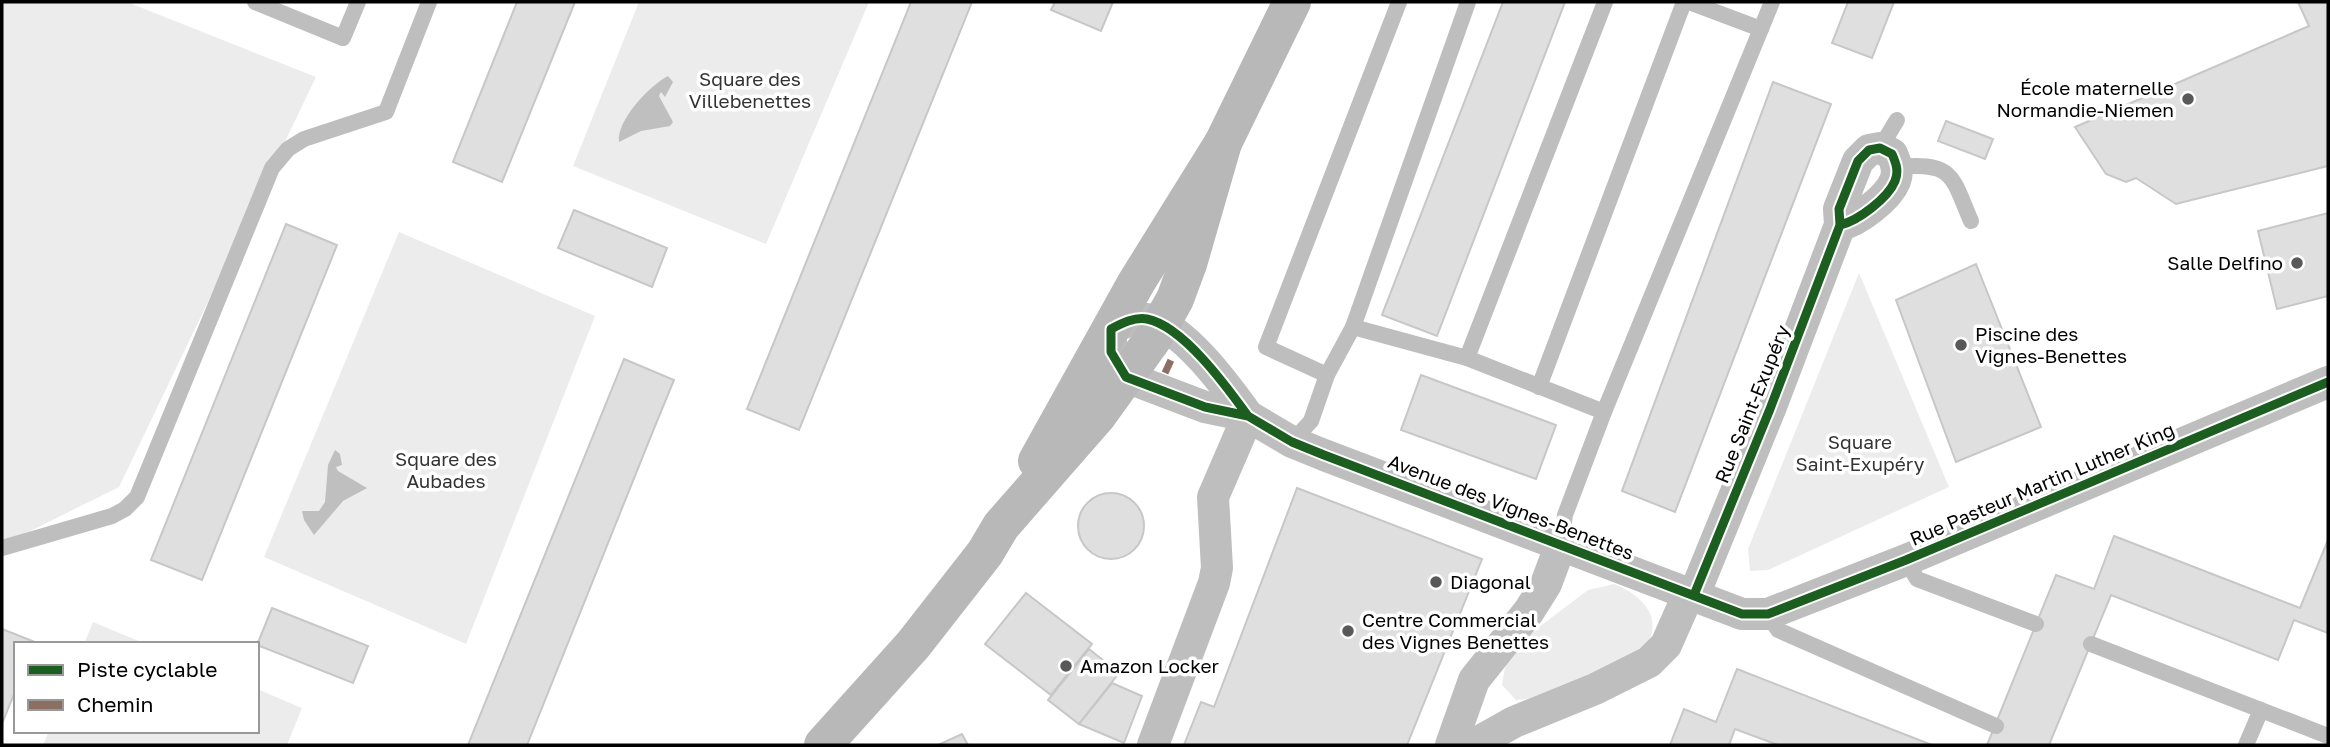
<svg xmlns="http://www.w3.org/2000/svg" width="2330" height="747" font-family="'Golos Text',sans-serif">
	<rect width="100%" height="100%" fill="#fff"/>
	<g fill="#ececec">
		<path d="M 2,2 L 127,2 L 316,77 L 119,487 L 2,545 Z"/>
		<path d="M 639,2 L 869,2 L 766,244 L 573,166 Z"/>
		<path d="M 399,232 L 595,316 L 466,644 L 264,557 Z"/>
		<path d="M 1859,273 L 1949,487 L 1768,570 L 1750,571 L 1748,549 Z"/>
		<path d="M 1614,584 C 1648,597 1669,627 1636,656 L 1531,699 L 1516,700 L 1502,685 L 1505,667 L 1531,633 L 1588,590 Z"/>
		<path d="M 93,622 L 146,644 L 84,644 Z"/>
		<path d="M 257,689 L 302,708 L 287,745 L 43,745 L 49,731 L 257,731 Z"/>
	</g>
	<g fill="#bfbfbf">
		<path d="M 668,76 L 673,82 L 665,97 L 661,92 L 659,96 L 673,122 L 670,126 L 641,131 L 619,142 C 616,121 650,85 668,76 Z"/>
		<path d="M 335,450 L 340,454 L 342,465 L 336,467 L 338,471 L 367,488 L 343,501 L 314,535 L 304,520 L 302,511 L 319,511 L 325,502 L 328,465 Z"/>
	</g>
	<g fill="#dfdfdf" stroke="#c7c7c7" stroke-width="2">
		<path d="M 517,2 L 575,2 L 502,182 L 453,162 Z"/>
		<path d="M 911,2 L 972,2 L 799,430 L 747,409 Z"/>
		<path d="M 1055,2 L 1113,2 L 1101,31 L 1051,10 Z"/>
		<path d="M 1503,2 L 1565,2 L 1437,336 L 1382,315 Z"/>
		<path d="M 1848,2 L 1894,2 L 1872,58 L 1832,43 Z"/>
		<path d="M 2298,2 L 2328,2 L 2328,166 L 2176,204 L 2136,178 L 2126,182 L 2106,174 L 2075,127 L 2309,26 Z"/>
		<path d="M 1773,82 L 1831,104 L 1675,512 L 1622,491 Z"/>
		<path d="M 1946,121 L 1993,139 L 1985,159 L 1938,141 Z"/>
		<path d="M 574,210 L 667,248 L 652,287 L 558,248 Z"/>
		<path d="M 2328,213 L 2328,296 L 2277,309 L 2258,231 Z"/>
		<path d="M 286,224 L 337,245 L 202,580 L 151,560 Z"/>
		<path d="M 1976,264 L 2041,427 L 1956,462 L 1896,300 Z"/>
		<path d="M 624,359 L 674,380 L 653,431 L 527,745 L 468,745 Z"/>
		<path d="M 1421,375 L 1556,425 L 1536,479 L 1401,430 Z"/>
		<path d="M 1297,488 L 1482,559 L 1407,745 L 1184,745 L 1201,702 L 1214,707 Z"/>
		<circle cx="1111" cy="526" r="33"/>
		<path d="M 2114,536 L 2300,608 L 2328,540 L 2328,633 L 2294,620 L 2278,660 L 2111,595 L 2049,745 L 1987,745 L 2056,575 L 2094,589 Z"/>
		<path d="M 1026,593 L 1092,644 L 1051,695 L 985,644 Z"/>
		<path d="M 272,608 L 368,646 L 353,683 L 257,645 Z"/>
		<path d="M 2,629 L 35,642 L 34,644 L 16,644 L 16,689 L 2,724 Z"/>
		<path d="M 1089,649 L 1119,673 L 1079,724 L 1048,700 Z"/>
		<path d="M 1737,669 L 1932,745 L 1778,745 L 1735,729 L 1729,745 L 1670,745 L 1684,709 L 1716,722 Z"/>
		<path d="M 1112,683 L 1142,696 L 1124,743 L 1079,724 Z"/>
		<path d="M 962,734 L 968,745 L 938,745 Z"/>
	</g>
	<g fill="none" stroke-linecap="round" stroke-linejoin="round">
		<g stroke="#bebebe" stroke-width="16">
			<path d="M 255,2 L 343,38 L 358,2"/>
			<path d="M 1689,2 L 1761,29"/>
			<path d="M 1880,148 L 1897,120"/>
			<path d="M 1897,167 C 1954,162 1951,175 1971,221"/>
			<path d="M 1353,327 L 1467,358"/>
			<path d="M 1327,375 L 1266,347 L 1399,2"/>
			<path d="M 1539,387 L 1684,2"/>
			<path d="M 1604,412 L 1467,358 L 1605,2"/>
			<path d="M 1292,442 L 1311,421 L 1327,375 L 1353,327 L 1468,2"/>
			<path d="M 1561,544 L 1565,515 L 1604,412 L 1772,2"/>
			<path d="M 2,548 L 112,516 L 125,509 L 137,497 L 272,168 L 288,149 L 304,139 L 386,112 L 429,2"/>
			<path d="M 1906,560 L 1917,579 L 2036,624"/>
			<path d="M 1768,614 L 1778,630 L 1996,726"/>
			<path d="M 2091,644 L 2328,736"/>
			<path d="M 2246,745 L 2261,710"/>
		</g>
		<g stroke="#bebebe" stroke-width="32">
			<path d="M 1248,416 C 1227,387 1183,326 1147,319 C 1134,317 1122,323 1111,329 L 1111,352 L 1126,377 L 1205,407 L 1248,416 L 1292,442 L 1324,455 L 1742,614 L 1768,614 L 1906,560 L 2328,382"/>
			<path d="M 1694,595 L 1770,409 L 1840,225 L 1839,209 L 1858,161 L 1869,150 L 1880,148 L 1892,154 C 1896,163 1899,171 1895,181 C 1888,198 1858,221 1840,225"/>
			<path d="M 1153,745 L 1214,583 L 1217,568 L 1213,497 L 1248,416"/>
			<path d="M 1451,745 L 1474,680 L 1529,611 L 1546,584 L 1561,544"/>
			<path d="M 1473,745 L 1514,722 L 1595,689 L 1649,662 L 1666,645 L 1689,593"/>
		</g>
		<g stroke="#b8b8b8" stroke-width="38">
			<path d="M 1037,461 L 1136,283 L 1223,143 L 1292,2"/>
			<path d="M 823,745 L 913,645 L 985,553 L 1001,526 L 1098,415 L 1152,340 L 1175,299 L 1188,264 L 1223,143"/>
		</g>
		<path stroke="#8d6e63" stroke-width="7" stroke-dasharray="14 7" stroke-linecap="butt" d="M 1165,373 L 1171,360"/>
		<defs>
			<g id="cycleway">
				<path d="M 1248,416 C 1227,387 1183,326 1147,319 C 1134,317 1122,323 1111,329 L 1111,352 L 1126,377 L 1205,407 L 1248,416 L 1292,442 L 1324,455 L 1742,614 L 1768,614 L 1906,560 L 2328,382"/>
				<path d="M 1694,595 L 1770,409 L 1840,225 L 1839,209 L 1858,161 L 1869,150 L 1880,148 L 1892,154 C 1896,163 1899,171 1895,181 C 1888,198 1858,221 1840,225"/>
			</g>
		</defs>
		<use href="#cycleway" stroke="#fff" stroke-width="13"/>
		<use href="#cycleway" stroke="#1b5e20" stroke-width="9"/>
	</g>
	<g fill="#595959" stroke="#fff" stroke-width="2.5">
		<circle cx="2188" cy="99" r="7"/>
		<circle cx="2297" cy="263" r="7"/>
		<circle cx="1961" cy="345" r="7"/>
		<circle cx="1436" cy="582" r="7"/>
		<circle cx="1348" cy="631" r="7"/>
		<circle cx="1066" cy="666" r="7"/>
	</g>
	<g text-anchor="middle" stroke-width="7" stroke-linejoin="round" paint-order="stroke">
		<g font-size="19" fill="#333" stroke="#fff">
			<text x="750" y="86">Square des<tspan x="750" dy="22">Villebenettes</tspan></text>
			<text x="1860" y="449">Square<tspan x="1860" dy="22">Saint-Exupéry</tspan></text>
			<text x="446" y="466">Square des<tspan x="446" dy="22">Aubades</tspan></text>
		</g>
		<g font-size="19" fill="#000" stroke="#fff" text-anchor="start">
			<text x="2174" y="95" text-anchor="end">École maternelle<tspan x="2174" dy="22">Normandie-Niemen</tspan></text>
			<text x="2283" y="270" text-anchor="end">Salle Delfino</text>
			<text x="1975" y="341">Piscine des<tspan x="1975" dy="22">Vignes-Benettes</tspan></text>
			<text x="1450" y="589">Diagonal</text>
			<text x="1362" y="627">Centre Commercial<tspan x="1362" dy="22">des Vignes Benettes</tspan></text>
			<text x="1080" y="673">Amazon Locker</text>
		</g>
		<g font-size="19" fill="#000" stroke="#fff">
			<text transform="translate(1752 404) rotate(-68)" y="7">Rue Saint-Exupéry</text>
			<text transform="translate(2042 484) rotate(-23)" y="7">Rue Pasteur Martin Luther King</text>
			<text transform="translate(1511 507) rotate(21)" y="7">Avenue des Vignes-Benettes</text>
		</g>
	</g>
	<rect width="2330" height="747" fill="none" stroke="#000000" stroke-width="7"/>
	<rect x="14" y="642" width="245" height="91" fill="#ffffff" stroke="#999999" stroke-width="2"/>
	<rect x="28" y="665" width="35" height="10" fill="#1b5e20" stroke="#999999" stroke-width="2"/>
	<text x="77" y="677" font-size="21" fill="#000000">Piste cyclable</text>
	<rect x="28" y="700" width="35" height="10" fill="#8d6e63" stroke="#999999" stroke-width="2"/>
	<text x="77" y="712" font-size="21" fill="#000000">Chemin</text>
</svg>
